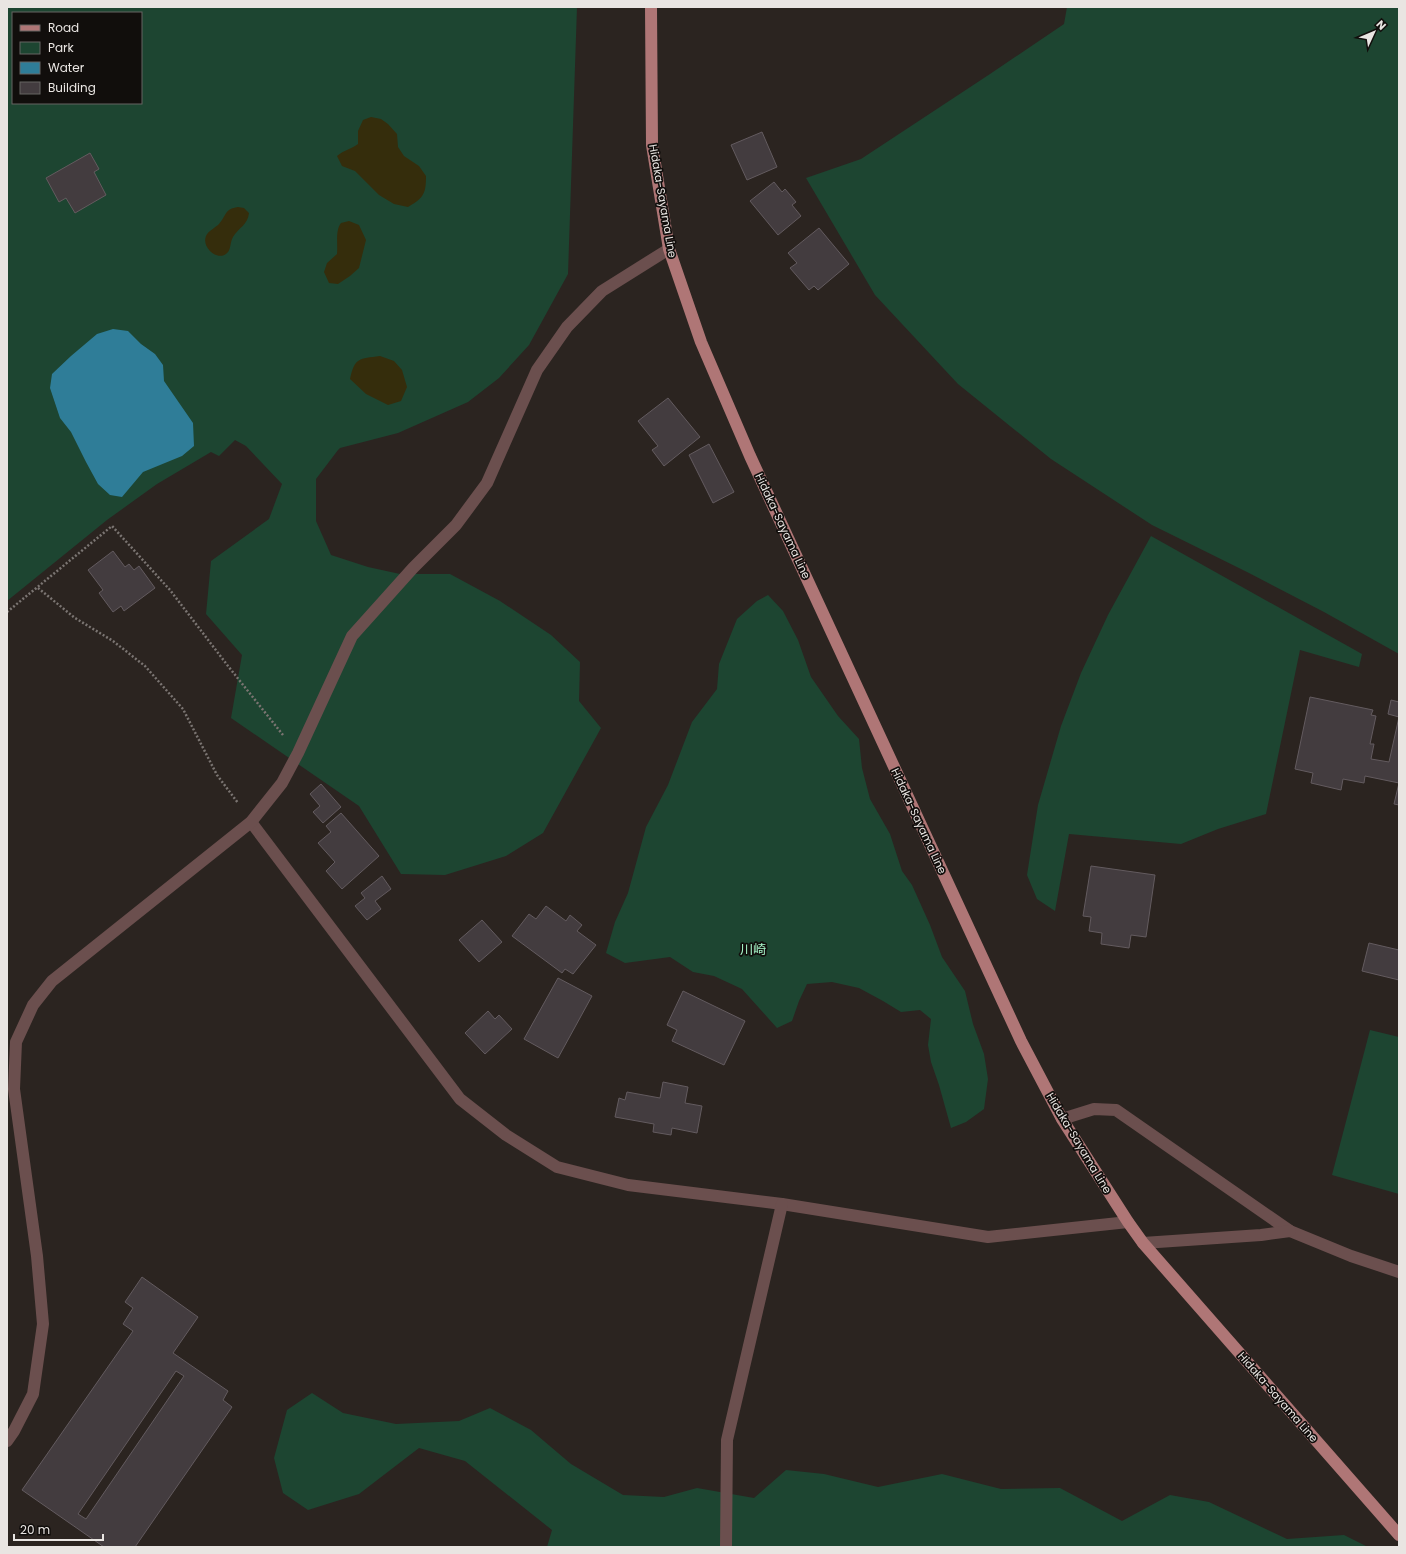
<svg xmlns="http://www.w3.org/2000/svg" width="1406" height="1554" font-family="Poppins,'Noto Sans JP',sans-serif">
	<rect width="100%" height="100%" fill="#2b2420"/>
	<g fill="#1d4531" fill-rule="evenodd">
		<path d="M 7,7 L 577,7 L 568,274 L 529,345 L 499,378 L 468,402 L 398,433 L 340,448 L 338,450 L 316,479 L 316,521 L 331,555 L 368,567 L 400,574 L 450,574 L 500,601 L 551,635 L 580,662 L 579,701 L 601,728 L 543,833 L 506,856 L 445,875 L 401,874 L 359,806 L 231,718 L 242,655 L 206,614 L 211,561 L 269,519 L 282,484 L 246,446 L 235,440 L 219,456 L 211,452 L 157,484 L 107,520 L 7,601 ZM 13,13 L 141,13 L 141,103 L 13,103 Z"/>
		<path d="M 1067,7 L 1399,7 L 1399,654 L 1324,612 L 1249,573 L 1152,525 L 1051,459 L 958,384 L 875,295 L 806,178 L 861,159 L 990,74 L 1064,24 Z"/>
		<path d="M 1151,536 L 1362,654 L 1359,667 L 1300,650 L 1266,814 L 1218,829 L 1181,844 L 1069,834 L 1055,911 L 1037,899 L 1027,875 L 1038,805 L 1061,726 L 1081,673 L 1108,615 Z"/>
		<path d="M 768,595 L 783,611 L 798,640 L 811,677 L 838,716 L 859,739 L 862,768 L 870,799 L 890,834 L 902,871 L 912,885 L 930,925 L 942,957 L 965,991 L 973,1024 L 984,1054 L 988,1079 L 984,1109 L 966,1122 L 951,1128 L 939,1085 L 931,1062 L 928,1045 L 931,1019 L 920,1010 L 901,1012 L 883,1001 L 859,988 L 832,982 L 807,984 L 799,1001 L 792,1021 L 777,1028 L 742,989 L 714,976 L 693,972 L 670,957 L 625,963 L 606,953 L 615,922 L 628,893 L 646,827 L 668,785 L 692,722 L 717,689 L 719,664 L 737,619 L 757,601 Z"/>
		<path d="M 1370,1030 L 1399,1037 L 1399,1194 L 1332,1175 Z"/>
		<path d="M 312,1393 L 343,1413 L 396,1424 L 459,1421 L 490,1408 L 531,1430 L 571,1464 L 623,1495 L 664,1497 L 697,1488 L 754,1498 L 786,1470 L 824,1474 L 878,1487 L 942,1474 L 1001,1489 L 1060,1488 L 1122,1521 L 1170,1495 L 1209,1502 L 1287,1539 L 1344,1535 L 1368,1547 L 547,1547 L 552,1530 L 465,1461 L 419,1448 L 359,1494 L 308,1510 L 283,1493 L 274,1458 L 287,1410 Z"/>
	</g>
	<g fill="#352d0c">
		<path d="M 371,117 L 381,119 L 388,124 L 397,134 L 398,147 L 404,156 L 419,166 L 426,176 C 426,193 424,198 408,207 L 394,204 L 379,195 L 355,171 L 342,166 L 337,156 C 344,150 351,149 358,144 L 358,131 L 363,120 Z"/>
		<path d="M 238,207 L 244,208 L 249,213 C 248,225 238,228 233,237 C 230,242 231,248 228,252 C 219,263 201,248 206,236 C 208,231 215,228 219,224 C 227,215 224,209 238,207 Z"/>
		<path d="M 349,221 L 359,225 L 366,240 L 359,268 L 350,276 L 338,284 L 329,283 L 324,272 L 327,263 L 337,254 C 338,244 335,231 341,223 Z"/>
		<path d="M 380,356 L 394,361 L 402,370 L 407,387 L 401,401 L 388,405 L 366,394 L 350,379 C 355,357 359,359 380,356 Z"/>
	</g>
	<path fill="#2f7d98" d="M 113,329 L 128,331 L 141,344 L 155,354 L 163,365 L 164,381 L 193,423 L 194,446 L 182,456 L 143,472 L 122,497 L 110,495 L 98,484 L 86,462 L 71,432 L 60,418 L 50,388 L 52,374 L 71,356 L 97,334 Z"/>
	<g fill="#433c3f" stroke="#635b5f" fill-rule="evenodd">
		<path d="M 762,132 L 777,167 L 747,180 L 731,145 Z"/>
		<path d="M 90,153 L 99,169 L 94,172 L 106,195 L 75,213 L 66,198 L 59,202 L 46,178 Z"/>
		<path d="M 774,182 L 782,192 L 785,189 L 796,202 L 792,205 L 801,216 L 778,235 L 750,201 Z"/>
		<path d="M 819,228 L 849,264 L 818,290 L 814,286 L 809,290 L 790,268 L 797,263 L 788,253 Z"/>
		<path d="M 668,398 L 700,437 L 664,466 L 652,450 L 658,446 L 638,421 Z"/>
		<path d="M 709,444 L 734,492 L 713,503 L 689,455 Z"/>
		<path d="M 113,551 L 125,567 L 129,564 L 134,570 L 139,566 L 155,588 L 124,611 L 121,606 L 113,612 L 99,593 L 103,590 L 88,570 Z"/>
		<path d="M 1310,697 L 1373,710 L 1371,715 L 1376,716 L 1370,744 L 1374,744 L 1371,759 L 1389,762 L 1399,717 L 1388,714 L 1391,700 L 1399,702 L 1399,805 L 1394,804 L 1399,783 L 1365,776 L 1364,783 L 1343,779 L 1341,790 L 1311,783 L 1313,773 L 1295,769 Z"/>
		<path d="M 321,784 L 341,807 L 323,823 L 313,812 L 320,806 L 310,794 Z"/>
		<path d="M 341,813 L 379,856 L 342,889 L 326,871 L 335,862 L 318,843 L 331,832 L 326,826 Z"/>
		<path d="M 1091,866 L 1155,875 L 1146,937 L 1131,935 L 1129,948 L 1101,944 L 1102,933 L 1089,931 L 1091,917 L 1083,916 Z"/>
		<path d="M 382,876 L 391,889 L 375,901 L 381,909 L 367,920 L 355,906 L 365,898 L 361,893 Z"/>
		<path d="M 546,906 L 566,921 L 570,915 L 582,925 L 577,931 L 596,945 L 573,974 L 565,969 L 562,973 L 512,936 L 529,914 L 536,919 Z"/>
		<path d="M 482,920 L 502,942 L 479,962 L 459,940 Z"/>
		<path d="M 1369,943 L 1399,950 L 1399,980 L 1362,971 Z"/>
		<path d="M 558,978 L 592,996 L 558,1058 L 524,1039 Z"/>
		<path d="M 683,991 L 745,1021 L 724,1065 L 672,1041 L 677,1030 L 667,1025 Z"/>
		<path d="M 488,1011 L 495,1019 L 499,1015 L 512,1029 L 485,1054 L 465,1033 Z"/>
		<path d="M 663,1082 L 688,1087 L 685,1103 L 702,1106 L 697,1133 L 672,1128 L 671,1135 L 653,1132 L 654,1124 L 615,1117 L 619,1098 L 625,1100 L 627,1092 L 660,1098 Z"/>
		<path d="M 142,1277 L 198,1317 L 173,1353 L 228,1391 L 223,1400 L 232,1407 L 135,1547 L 104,1547 L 22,1490 L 133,1331 L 123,1324 L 133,1308 L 125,1302 ZM 176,1371 L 184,1376 L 86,1519 L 78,1514 Z"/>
	</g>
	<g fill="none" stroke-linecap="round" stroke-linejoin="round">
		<g stroke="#7b7572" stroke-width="2.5" stroke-dasharray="2 2" stroke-linecap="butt">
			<path d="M 38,588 L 75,618 L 113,641 L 145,666 L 183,709 L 217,775 L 238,803"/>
			<path d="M 7,612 L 112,526 L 170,590 L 228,666 L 283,735"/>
		</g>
		<g stroke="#6b4f4e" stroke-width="12">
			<path d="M 251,822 L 460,1099 L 506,1135 L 557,1167 L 628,1185 L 782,1204 L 988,1237 L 1128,1222"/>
			<path d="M 1062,1119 L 1094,1109 L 1116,1110 L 1290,1231 L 1351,1256 L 1399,1272"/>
			<path d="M 1143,1243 L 1261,1235 L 1290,1231"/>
			<path d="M 7,1441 L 14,1431 L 33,1394 L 43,1324 L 37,1256 L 14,1089 L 16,1042 L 33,1005 L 52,981 L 251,822 L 282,783 L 298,753 L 352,636 L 413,568 L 456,525 L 487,483 L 537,370 L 567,327 L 602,291 L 669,249"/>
			<path d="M 726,1547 L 727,1440 L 782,1204"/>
		</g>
		<path stroke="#af7676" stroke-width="12" d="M 651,7 L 652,145 L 669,249 L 701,342 L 750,456 L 1021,1041 L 1062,1119 L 1128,1222 L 1143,1243 L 1399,1535"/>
	</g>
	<g text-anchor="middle" stroke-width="3.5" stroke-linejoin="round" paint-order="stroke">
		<g font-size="11" fill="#e9e5e2" stroke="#110e0c">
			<text transform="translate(663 201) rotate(80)" y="4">Hidaka-Sayama Line</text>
			<text transform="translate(783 526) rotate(65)" y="4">Hidaka-Sayama Line</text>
			<text transform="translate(919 821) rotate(65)" y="4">Hidaka-Sayama Line</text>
			<text transform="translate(1079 1143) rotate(59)" y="4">Hidaka-Sayama Line</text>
			<text transform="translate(1278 1397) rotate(49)" y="4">Hidaka-Sayama Line</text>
		</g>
		<g font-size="13" fill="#a8f8cb" stroke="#110e0c">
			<text x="753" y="954">川崎</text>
		</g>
	</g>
	<rect width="1406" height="1554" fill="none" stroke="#e9e5e2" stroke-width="16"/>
	<rect x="12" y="12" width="130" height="92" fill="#110e0c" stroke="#676462"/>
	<rect x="20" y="25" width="20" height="6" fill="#af7676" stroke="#676462"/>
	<text x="48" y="32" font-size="12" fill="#e9e5e2">Road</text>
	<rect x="20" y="42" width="20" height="12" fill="#1d4531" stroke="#676462"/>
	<text x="48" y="52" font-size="12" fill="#e9e5e2">Park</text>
	<rect x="20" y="62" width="20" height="12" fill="#2f7d98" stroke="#676462"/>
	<text x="48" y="72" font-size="12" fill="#e9e5e2">Water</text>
	<rect x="20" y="82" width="20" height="12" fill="#433c3f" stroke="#676462"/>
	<text x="48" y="92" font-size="12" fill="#e9e5e2">Building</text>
	<g transform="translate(1374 32) rotate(46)" stroke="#110e0c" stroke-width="3" paint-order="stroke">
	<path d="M0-3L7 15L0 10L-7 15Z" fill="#e9e5e2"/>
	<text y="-6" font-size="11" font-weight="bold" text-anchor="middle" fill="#e9e5e2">N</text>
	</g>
	<path d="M14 1534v6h89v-6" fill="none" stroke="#e9e5e2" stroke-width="2"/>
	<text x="20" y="1534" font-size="12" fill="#e9e5e2" stroke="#110e0c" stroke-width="3" paint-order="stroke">20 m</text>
</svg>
